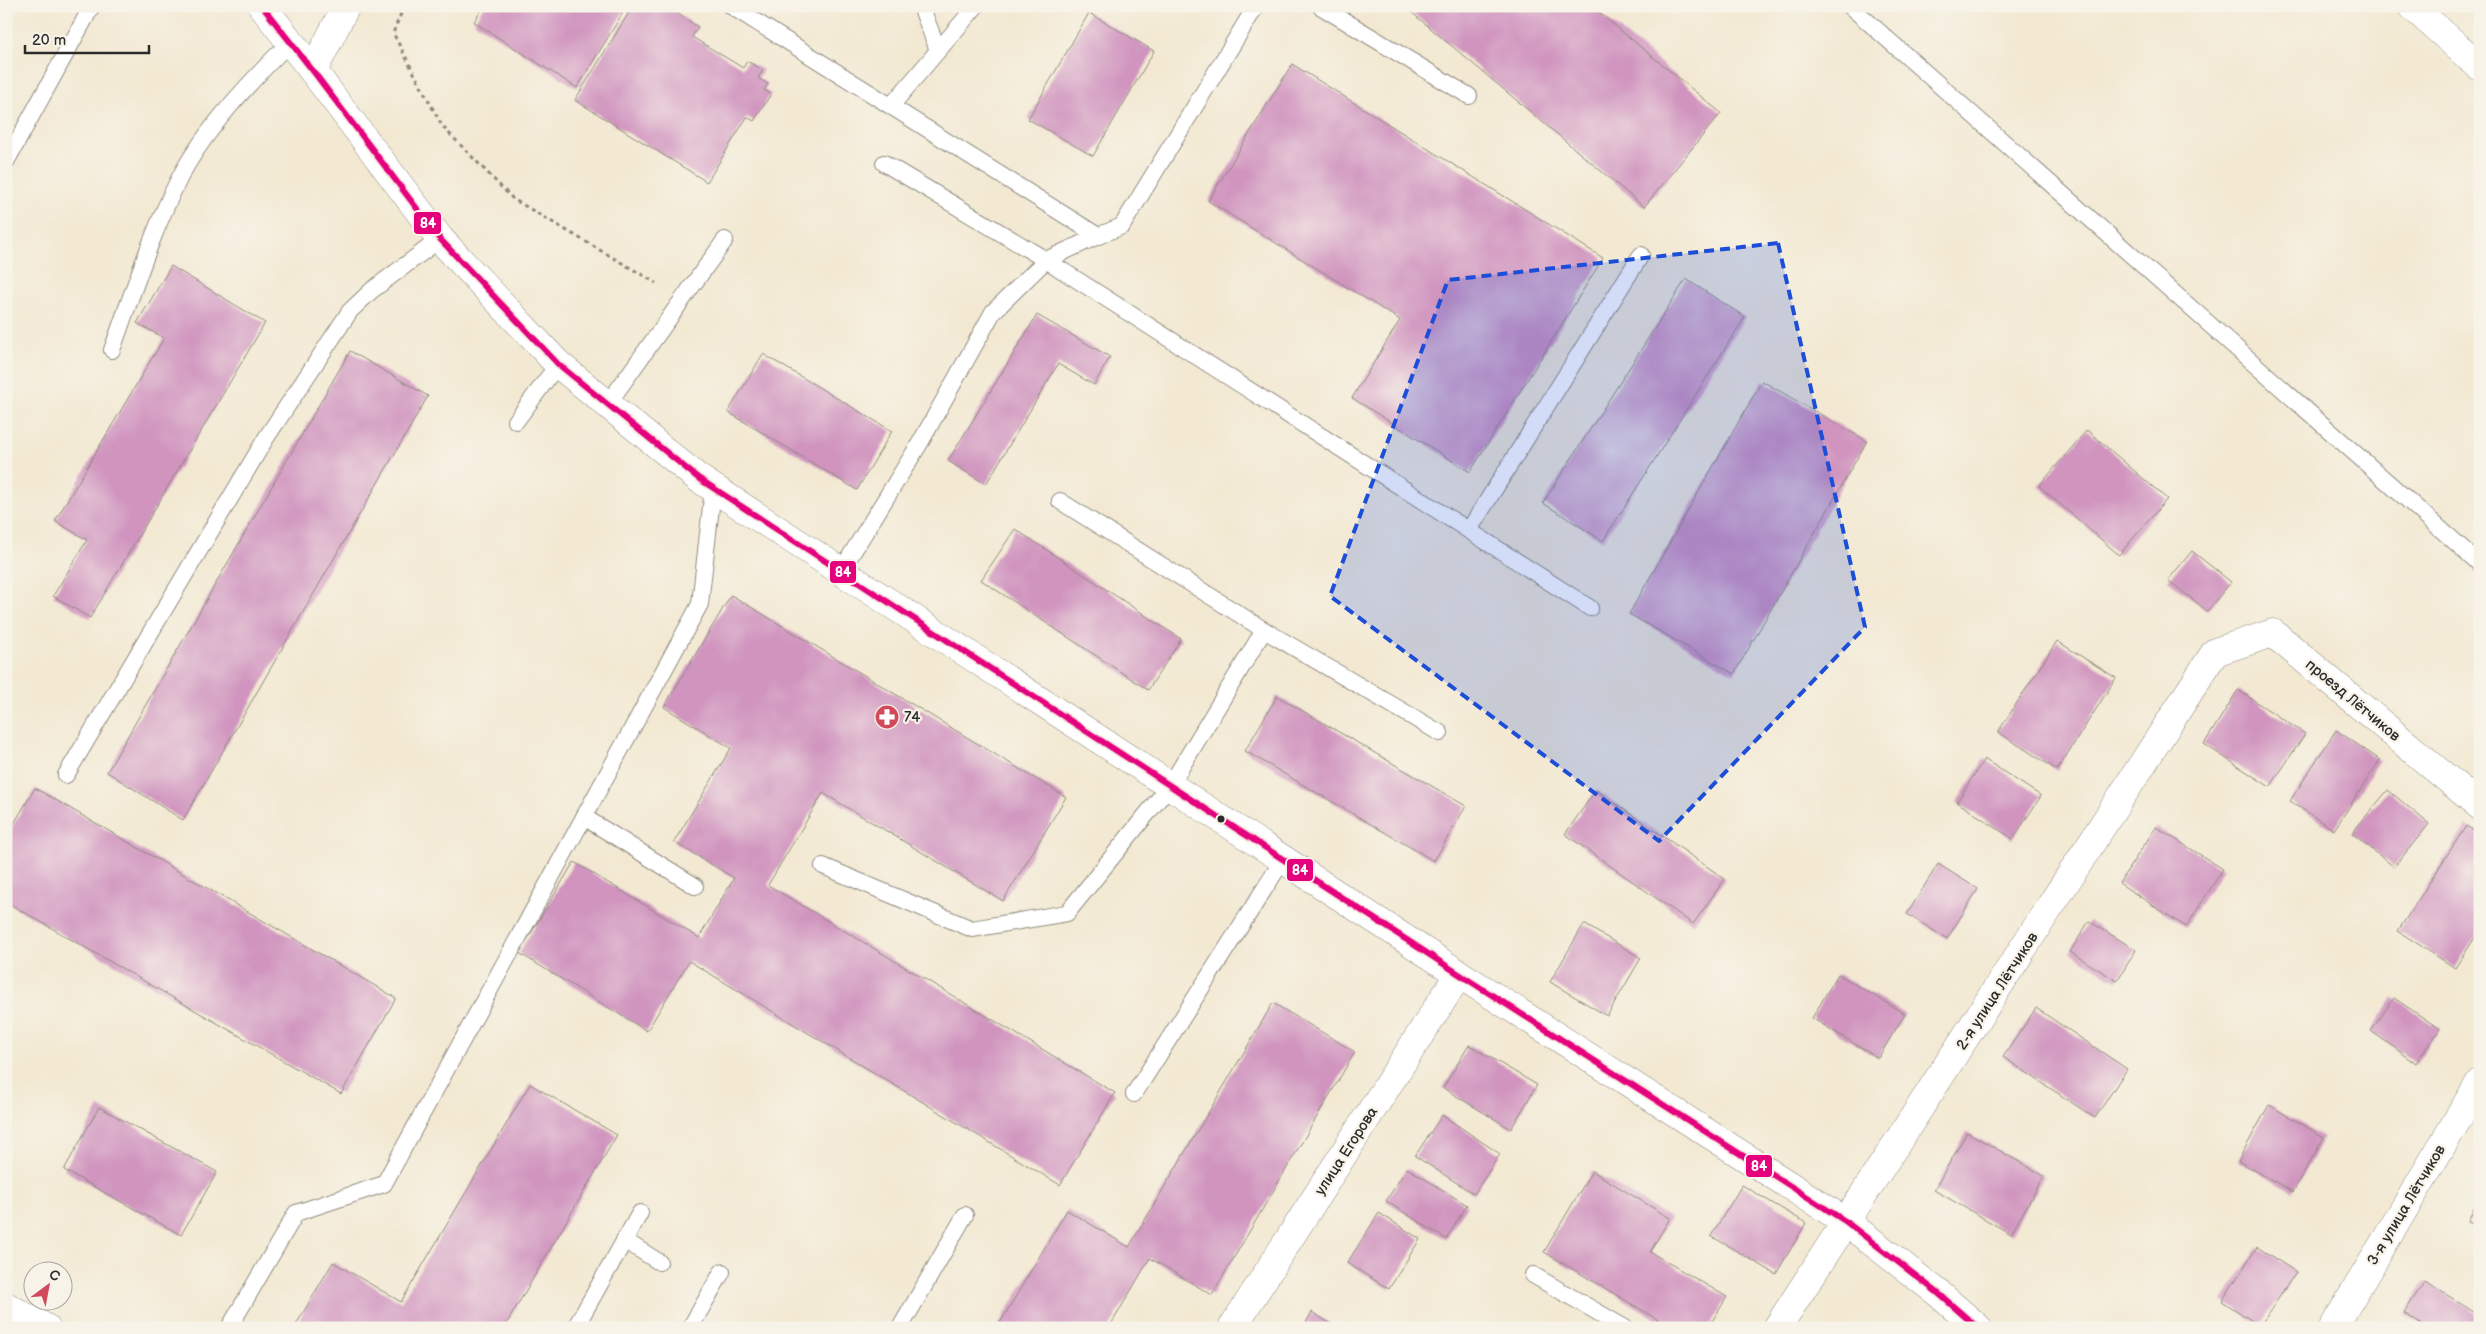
<svg xmlns="http://www.w3.org/2000/svg" width="2486" height="1334" font-family="'Balsamiq Sans',sans-serif">
	<rect width="100%" height="100%" fill="#f7f3e8"/>
	<filter id="ink" filterUnits="userSpaceOnUse"><feTurbulence type="fractalNoise" baseFrequency=".02" numOctaves="2"/><feDisplacementMap in="SourceGraphic" scale="10" xChannelSelector="R" yChannelSelector="G"/><feConvolveMatrix kernelMatrix="1 2 1 2 8 2 1 2 1" color-interpolation-filters="sRGB"/></filter>
	<filter id="wash" filterUnits="userSpaceOnUse"><feTurbulence type="fractalNoise" baseFrequency=".0096" numOctaves="4" result="noise"/><feDisplacementMap in="SourceGraphic" scale="20" xChannelSelector="R" yChannelSelector="G"/><feGaussianBlur stdDeviation="1.12" result="paint"/><feColorMatrix in="noise" values="0 0 0 0 0 0 0 0 0 0 0 0 0 0 0 0 0 1.4 0 .05"/><feComposite in="paint" operator="in"/></filter>
	<g filter="url(#wash)">
		<rect width="100%" height="100%" fill="#f3e9d3"/>
		<g id="blocks">
			<g fill="#d094bf">
				<path d="M 484,6 L 627,6 L 577,88 L 474,22 Z"/>
				<path d="M 633,6 L 642,6 L 652,12 L 655,6 L 666,6 L 698,27 L 692,37 L 743,68 L 747,61 L 763,70 L 758,78 L 768,84 L 764,90 L 771,94 L 754,121 L 747,117 L 707,182 L 575,100 Z"/>
				<path d="M 1414,6 L 1591,6 L 1721,113 L 1644,207 L 1410,11 Z"/>
				<path d="M 1089,13 L 1154,51 L 1093,156 L 1028,119 Z"/>
				<path d="M 1292,64 L 1603,258 L 1470,472 L 1352,398 L 1400,320 L 1208,201 Z"/>
				<path d="M 171,266 L 265,323 L 90,618 L 53,596 L 87,540 L 55,521 L 164,338 L 137,323 Z"/>
				<path d="M 1686,279 L 1745,317 L 1603,541 L 1543,503 Z"/>
				<path d="M 1037,315 L 1110,357 L 1094,385 L 1058,364 L 986,484 L 948,461 Z"/>
				<path d="M 350,351 L 428,396 L 183,820 L 107,772 Z"/>
				<path d="M 763,354 L 892,431 L 857,490 L 728,412 Z"/>
				<path d="M 1762,381 L 1867,441 L 1734,674 L 1629,614 Z"/>
				<path d="M 2087,430 L 2167,499 L 2119,555 L 2039,486 Z"/>
				<path d="M 1015,529 L 1181,639 L 1148,690 L 981,580 Z"/>
				<path d="M 2192,551 L 2231,582 L 2207,611 L 2168,580 Z"/>
				<path d="M 731,595 L 1066,797 L 1003,901 L 823,793 L 768,885 L 1115,1093 L 1060,1185 L 689,961 L 647,1031 L 519,953 L 574,862 L 699,938 L 734,878 L 674,842 L 731,748 L 664,707 Z"/>
				<path d="M 2057,641 L 2116,678 L 2057,770 L 1998,732 Z"/>
				<path d="M 2238,690 L 2305,734 L 2270,787 L 2204,744 Z"/>
				<path d="M 1277,696 L 1466,806 L 1434,861 L 1245,751 Z"/>
				<path d="M 2336,730 L 2380,760 L 2334,830 L 2290,801 Z"/>
				<path d="M 1984,759 L 2041,796 L 2013,839 L 1957,802 Z"/>
				<path d="M 35,788 L 396,998 L 341,1094 L 6,902 L 6,837 Z"/>
				<path d="M 1596,790 L 1725,879 L 1693,924 L 1565,834 Z"/>
				<path d="M 2388,790 L 2429,824 L 2394,867 L 2352,833 Z"/>
				<path d="M 2466,826 L 2480,834 L 2480,930 L 2455,968 L 2398,931 Z"/>
				<path d="M 2156,827 L 2223,869 L 2186,927 L 2119,883 Z"/>
				<path d="M 1938,864 L 1978,889 L 1947,939 L 1907,914 Z"/>
				<path d="M 2089,921 L 2136,950 L 2117,981 L 2070,952 Z"/>
				<path d="M 1584,924 L 1641,958 L 1607,1016 L 1550,982 Z"/>
				<path d="M 1838,974 L 1905,1014 L 1878,1058 L 1812,1018 Z"/>
				<path d="M 2394,998 L 2440,1029 L 2416,1063 L 2371,1031 Z"/>
				<path d="M 1273,1003 L 1355,1052 L 1212,1295 L 1150,1258 L 1109,1328 L 997,1328 L 1067,1210 L 1129,1247 Z"/>
				<path d="M 2036,1008 L 2127,1069 L 2095,1118 L 2003,1057 Z"/>
				<path d="M 1469,1045 L 1537,1085 L 1511,1129 L 1443,1088 Z"/>
				<path d="M 530,1084 L 617,1135 L 504,1328 L 294,1328 L 333,1262 L 401,1302 Z"/>
				<path d="M 2269,1105 L 2324,1137 L 2293,1192 L 2238,1161 Z"/>
				<path d="M 99,1107 L 217,1172 L 181,1235 L 64,1170 Z"/>
				<path d="M 1442,1115 L 1500,1154 L 1474,1194 L 1415,1156 Z"/>
				<path d="M 1967,1132 L 2044,1176 L 2011,1234 L 1934,1190 Z"/>
				<path d="M 1407,1168 L 1467,1205 L 1446,1239 L 1386,1201 Z"/>
				<path d="M 1592,1171 L 1670,1218 L 1650,1252 L 1727,1297 L 1708,1328 L 1672,1328 L 1544,1252 Z"/>
				<path d="M 1742,1185 L 1806,1223 L 1776,1274 L 1711,1236 Z"/>
				<path d="M 2480,1196 L 2480,1226 L 2468,1221 Z"/>
				<path d="M 1379,1213 L 1420,1239 L 1389,1289 L 1347,1263 Z"/>
				<path d="M 2257,1247 L 2296,1272 L 2260,1326 L 2222,1301 Z"/>
				<path d="M 2425,1281 L 2480,1316 L 2480,1328 L 2426,1328 L 2404,1313 Z"/>
				<path d="M 1312,1312 L 1337,1328 L 1303,1328 Z"/>
			</g>
		</g>
	</g>
	<g filter="url(#ink)">
		<use href="#blocks" fill-opacity="0" stroke="#8f8a7f" stroke-width="1"/>
		<g fill="none" stroke-linecap="round" stroke-linejoin="round">
			<defs>
				<g id="lane">
					<path d="M 731,6 L 1098,236 L 1046,260 L 884,163"/>
					<path d="M 921,6 L 938,50"/>
					<path d="M 1320,6 L 1469,96"/>
					<path d="M 1850,6 L 2480,564"/>
					<path d="M 891,106 L 976,6"/>
					<path d="M 6,162 L 92,6"/>
					<path d="M 1098,236 L 1122,226 L 1256,6"/>
					<path d="M 112,350 C 133,292 152,232 180,177 C 206,128 251,81 290,42"/>
					<path d="M 607,405 L 725,240"/>
					<path d="M 516,421 L 558,364"/>
					<path d="M 1060,501 L 1264,630 L 1440,733"/>
					<path d="M 1469,530 L 1641,255"/>
					<path d="M 841,571 L 920,443 L 993,312 L 1046,260 L 1590,608"/>
					<path d="M 66,775 L 266,438 L 350,311 L 371,291 L 440,239"/>
					<path d="M 584,817 L 695,886"/>
					<path d="M 823,866 L 972,929 L 1067,913 L 1171,784 L 1264,630"/>
					<path d="M 1134,1094 L 1284,858"/>
					<path d="M 624,1240 L 659,1262"/>
					<path d="M 1533,1275 L 1625,1328"/>
					<path d="M 229,1328 L 296,1213 L 384,1184 L 700,604 L 713,489"/>
					<path d="M 575,1328 L 640,1213"/>
					<path d="M 690,1328 L 722,1272"/>
					<path d="M 900,1328 L 965,1215"/>
				</g>
				<g id="street">
					<path d="M 2412,6 L 2480,67"/>
					<path d="M 6,1306 L 46,1328"/>
					<path d="M 1232,1328 L 1459,974"/>
					<path d="M 1777,1328 L 2215,652 L 2273,633 L 2480,806"/>
					<path d="M 2333,1328 L 2480,1082"/>
				</g>
				<g id="secondary">
					<path d="M 262,6 L 313,71 L 440,239 L 558,364 L 698,478 L 1459,974 L 1845,1221 L 1938,1293 L 1978,1328"/>
					<path d="M 313,71 L 346,6"/>
				</g>
			</defs>
			<use href="#lane" stroke="#8f8a7f" stroke-width="18"/>
			<use href="#street" stroke="#8f8a7f" stroke-width="29"/>
			<use href="#secondary" stroke="#8f8a7f" stroke-width="29"/>
			<path stroke="#8f8a7f" stroke-width="3" stroke-dasharray="4 4" stroke-linecap="butt" d="M 404,6 L 393,33 L 442,126 L 513,199 L 656,283"/>
			<use href="#lane" stroke="#fff" stroke-width="16"/>
			<use href="#street" stroke="#fff" stroke-width="28"/>
			<use href="#secondary" stroke="#fff" stroke-width="28"/>
			<defs>
				<path id="bus-1" d="M 262,6 L 313,71 L 440,239 L 558,364 L 698,478 L 1459,974 L 1845,1221 L 1938,1293 L 1978,1328"/>
			</defs>
			<use href="#bus-1" stroke="#f7f3e8" stroke-width="10"/>
			<use href="#bus-1" stroke="#e5007d" stroke-width="6"/>
		</g>
	</g>
	<path fill="#1d4ed8" fill-opacity="0.2" stroke="#1d4ed8" stroke-width="4" stroke-dasharray="10 6" stroke-linejoin="round" d="M 1778,243 L 1865,627 L 1659,841 L 1330,596 L 1448,280 Z"/>
	<defs>
		<symbol id="pharmacy-disc" viewBox="-11 -11 22 22"><circle r="9.5" fill="#d1495b" stroke="#f7f3e8"/><path d="M-2-6h4v4h4v4h-4v4h-4v-4h-4v-4h4Z" fill="#fff"/></symbol>
	</defs>
	<g fill-rule="evenodd">
		<use href="#pharmacy-disc" x="873" y="703" width="28" height="28"/>
	</g>
	<circle fill="#2b2b2b" stroke="#f7f3e8" stroke-width="2" cx="1221" cy="819" r="4.5"/>
	<g text-anchor="middle" stroke-width="4.5" stroke-linejoin="round" paint-order="stroke">
		<g font-size="15" fill="#2b2b2b" stroke="#f7f3e8">
			<text transform="translate(2353 700) rotate(40)" y="5">проезд Лётчиков</text>
			<text transform="translate(1997 991) rotate(-57)" y="5">2-я улица Лётчиков</text>
			<text transform="translate(1346 1151) rotate(-57)" y="5">улица Егорова</text>
			<text transform="translate(2406 1205) rotate(-59)" y="5">3-я улица Лётчиков</text>
		</g>
		<g font-size="15" fill="#2b2b2b" stroke="#f7f3e8" text-anchor="start">
			<text x="904" y="722">74</text>
		</g>
	</g>
	<g stroke="#f7f3e8" stroke-width="2">
		<rect x="413" y="211" width="29" height="24" rx="5" fill="#e5007d"/>
		<rect x="829" y="560" width="28" height="24" rx="5" fill="#e5007d"/>
		<rect x="1286" y="858" width="28" height="24" rx="5" fill="#e5007d"/>
		<rect x="1745" y="1154" width="28" height="24" rx="5" fill="#e5007d"/>
	</g>
	<g font-size="14" text-anchor="middle" font-weight="bold" fill="#fff">
		<text x="428" y="228">84</text>
		<text x="843" y="577">84</text>
		<text x="1300" y="875">84</text>
		<text x="1759" y="1171">84</text>
	</g>
	<rect width="2486" height="1334" fill="none" stroke="#f7f3e8" stroke-width="25"/>
	<g transform="translate(48 1286) rotate(32)"><circle r="24" fill="#f7f3e8" stroke="#a5a39c"/>
	<path d="M0-4L9 19L0 12L-9 19Z" fill="#d1495b"/>
	<text y="-8" font-size="14" font-weight="bold" text-anchor="middle" fill="#2b2b2b">С</text>
	</g>
	<path d="M25 45v8h124v-8" fill="none" stroke="#2b2b2b" stroke-width="2.5"/>
	<text x="32" y="45" font-size="15" fill="#2b2b2b" stroke="#f7f3e8" stroke-width="4" paint-order="stroke">20 m</text>
</svg>
